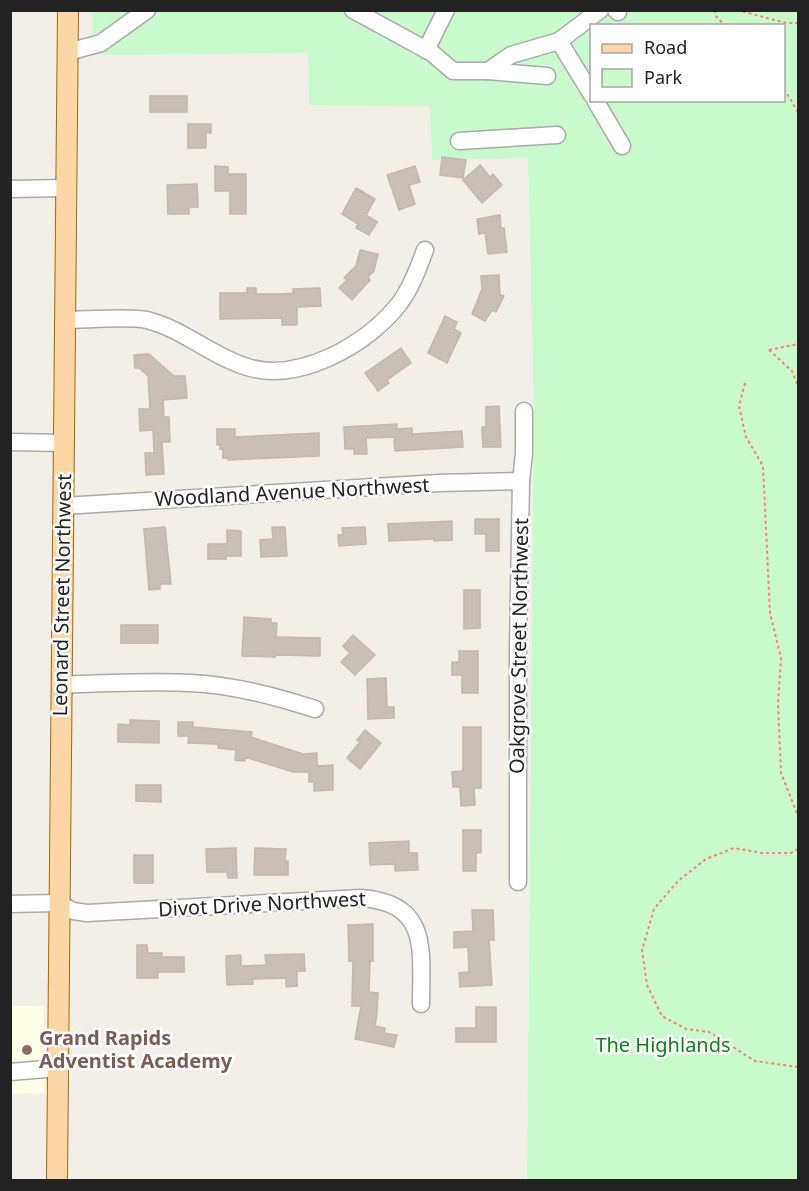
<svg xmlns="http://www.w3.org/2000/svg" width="809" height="1191" font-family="'Noto Sans',sans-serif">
	<rect width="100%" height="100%" fill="#f2efe9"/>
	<path fill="#ffffe5" d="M 10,1006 L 44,1006 L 45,1093 L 11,1094 Z"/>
	<path fill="#c8facc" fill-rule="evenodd" d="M 92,11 L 798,11 L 798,1180 L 527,1180 L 534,409 L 528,158 L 432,160 L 430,106 L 309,105 L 308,53 L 93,55 ZM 592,26 L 784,26 L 784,100 L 592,100 Z"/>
	<g fill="#c7bfb8" stroke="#c4b6ab" stroke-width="1.5">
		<rect x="150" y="96" width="37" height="16"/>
		<path d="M 188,124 L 211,124 L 211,133 L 206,133 L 206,148 L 188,148 Z"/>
		<path d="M 442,157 L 466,160 L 463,178 L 440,175 Z"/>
		<path d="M 480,165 L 490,177 L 493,174 L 502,185 L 482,203 L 463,180 Z"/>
		<path d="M 215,166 L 228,167 L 228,174 L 246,174 L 246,214 L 230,214 L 230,191 L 215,191 Z"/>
		<path d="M 415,166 L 420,182 L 409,185 L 415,204 L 399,210 L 387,175 Z"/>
		<path d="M 197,184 L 198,207 L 189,207 L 189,214 L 168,214 L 167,185 Z"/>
		<path d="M 356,188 L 375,199 L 366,215 L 377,222 L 369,235 L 356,228 L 358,224 L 342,214 Z"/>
		<path d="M 500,215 L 501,228 L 504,228 L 507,252 L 488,254 L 485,233 L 479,234 L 477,219 Z"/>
		<path d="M 360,250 L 378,254 L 374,271 L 368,277 L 370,280 L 352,300 L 339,288 L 347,280 L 344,278 L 356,266 Z"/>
		<path d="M 499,275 L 500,295 L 504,296 L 496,312 L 492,310 L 485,321 L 472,314 L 482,289 L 481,276 Z"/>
		<path d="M 247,288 L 256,288 L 256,294 L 285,294 L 293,293 L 293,289 L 320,288 L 321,306 L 297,307 L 297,325 L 282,325 L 282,318 L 220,319 L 220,293 L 247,293 Z"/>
		<path d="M 445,316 L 457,322 L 454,329 L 461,333 L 447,363 L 428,353 Z"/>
		<path d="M 401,348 L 411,363 L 387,380 L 389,383 L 378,391 L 365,373 Z"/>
		<path d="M 149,354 L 174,376 L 185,376 L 187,398 L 163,400 L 164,417 L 169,417 L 170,442 L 162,442 L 164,474 L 146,475 L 145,453 L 154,453 L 153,430 L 140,431 L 139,409 L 150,409 L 148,376 L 139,368 L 135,368 L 134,355 Z"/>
		<path d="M 499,406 L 501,447 L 483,447 L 482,427 L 486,427 L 486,407 Z"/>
		<path d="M 397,424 L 397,429 L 412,428 L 412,434 L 462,431 L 463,447 L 395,451 L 394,437 L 366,438 L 367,454 L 354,454 L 354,449 L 345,449 L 344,427 Z"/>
		<path d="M 217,429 L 235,429 L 235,437 L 319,433 L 319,456 L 228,460 L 228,458 L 223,458 L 223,449 L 220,449 L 220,445 L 217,445 Z"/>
		<path d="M 475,519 L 499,519 L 499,551 L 486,551 L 486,534 L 475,534 Z"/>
		<path d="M 452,521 L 452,540 L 434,541 L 434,539 L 389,541 L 388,524 Z"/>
		<path d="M 165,527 L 171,584 L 160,584 L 160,589 L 149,590 L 144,529 Z"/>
		<path d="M 272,527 L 285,527 L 287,556 L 261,557 L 260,540 L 273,539 Z"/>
		<path d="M 365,527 L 366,544 L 339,546 L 338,535 L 343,535 L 342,528 Z"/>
		<path d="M 227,530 L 241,531 L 241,556 L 226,556 L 226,559 L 208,559 L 208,544 L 227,544 Z"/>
		<path d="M 464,590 L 480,590 L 480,628 L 464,629 Z"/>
		<path d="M 244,617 L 271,619 L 271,623 L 277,623 L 276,637 L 320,638 L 320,656 L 276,655 L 275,657 L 242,656 Z"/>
		<rect x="121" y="625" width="37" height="18"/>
		<path d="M 353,635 L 375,655 L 355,675 L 341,662 L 350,653 L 343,646 Z"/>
		<path d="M 459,651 L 478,651 L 478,693 L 462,693 L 462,675 L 452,675 L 452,662 L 459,662 Z"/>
		<path d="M 386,678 L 387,707 L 394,707 L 394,718 L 368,719 L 367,679 Z"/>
		<path d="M 130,720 L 159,721 L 159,743 L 118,742 L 118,724 L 130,725 Z"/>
		<path d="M 178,722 L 193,722 L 193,727 L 252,732 L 251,737 L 303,754 L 317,753 L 317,766 L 333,765 L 333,790 L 314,791 L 314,782 L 309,782 L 309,772 L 293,772 L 245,757 L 245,761 L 235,760 L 236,750 L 218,748 L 218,744 L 188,743 L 189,736 L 178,736 Z"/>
		<path d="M 463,727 L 481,727 L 481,788 L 474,788 L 475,805 L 461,806 L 460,787 L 453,787 L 452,772 L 463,771 Z"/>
		<path d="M 365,730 L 381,743 L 360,769 L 347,758 L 360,742 L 357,740 Z"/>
		<path d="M 136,785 L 161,785 L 161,802 L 136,801 Z"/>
		<path d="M 463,830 L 481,830 L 481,853 L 476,853 L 476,871 L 463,871 Z"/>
		<path d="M 409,841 L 409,853 L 417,853 L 418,870 L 395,871 L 395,864 L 370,865 L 369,843 Z"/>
		<path d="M 236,848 L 237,878 L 228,878 L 227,872 L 207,872 L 206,849 Z"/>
		<path d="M 255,848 L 286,849 L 285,861 L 288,861 L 288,875 L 254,875 Z"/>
		<rect x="134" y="855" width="19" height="28"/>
		<path d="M 472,910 L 493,910 L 494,940 L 489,940 L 492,985 L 460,987 L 459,973 L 469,972 L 468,947 L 454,948 L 454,932 L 473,931 Z"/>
		<path d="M 373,924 L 373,961 L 370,961 L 369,992 L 378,993 L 377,1013 L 375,1026 L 385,1028 L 384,1033 L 397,1035 L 394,1047 L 355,1039 L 361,1006 L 352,1006 L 353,961 L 349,961 L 348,925 Z"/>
		<path d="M 137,945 L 147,945 L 148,953 L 162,953 L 162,957 L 184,957 L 184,972 L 158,972 L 158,978 L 137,978 Z"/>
		<path d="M 304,954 L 305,971 L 297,971 L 297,986 L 286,987 L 286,978 L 253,979 L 253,984 L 227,985 L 226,956 L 241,955 L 241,966 L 266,965 L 265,955 Z"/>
		<path d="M 476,1007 L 496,1007 L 496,1042 L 456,1042 L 456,1028 L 476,1028 Z"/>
	</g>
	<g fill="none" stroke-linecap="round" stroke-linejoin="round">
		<defs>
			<g id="minor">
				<path d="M 353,10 L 432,53 L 453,71 L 488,71 L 511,55 L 559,41 L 592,95"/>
				<path d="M 616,10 L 618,12"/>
				<path d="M 559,41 L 600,10"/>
				<path d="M 426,50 L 446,10"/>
				<path d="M 68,52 L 101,43 L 147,10"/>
				<path d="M 488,71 L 547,76"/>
				<path d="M 595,100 L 622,146"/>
				<path d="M 459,141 L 557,135"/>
				<path d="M 10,189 L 66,188"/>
				<path d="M 65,320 C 86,320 128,316 147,320 C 183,329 211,356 247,367 C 299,383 367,345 399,304 C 411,288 418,269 425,250"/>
				<path d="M 10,442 L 64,443"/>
				<path d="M 63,506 L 439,483 L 521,481"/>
				<path d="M 61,685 C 104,683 147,681 190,683 C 233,685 274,696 315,709"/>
				<path d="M 518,882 L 518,647 L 521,481 L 524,453 L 524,411"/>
				<path d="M 10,904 L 58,903 L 73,911 L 87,913 L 361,898 C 430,903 421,950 421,1004"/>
				<path d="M 10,1072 L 58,1068"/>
			</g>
			<path id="major" d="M 57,1180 L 68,10"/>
		</defs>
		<use href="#minor" stroke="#a9a9a9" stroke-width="19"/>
		<use href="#major" stroke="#a06b00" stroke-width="22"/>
		<g stroke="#fa8072" stroke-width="2" stroke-dasharray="3 3" stroke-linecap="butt">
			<path d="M 715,10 L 715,15 L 725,26"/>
			<path d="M 737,10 L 786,23 L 798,23"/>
			<path d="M 784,89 L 798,112"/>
			<path d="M 769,350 L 792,371 L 798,386"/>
			<path d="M 769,350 L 798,344"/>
			<path d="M 745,383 L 739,406 L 746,437 L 763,466 L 770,613 L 781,658 L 778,704 L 781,773 L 798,816"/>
			<path d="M 798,849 L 791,853 L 762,853 L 734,848 L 706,859 L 678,881 L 654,909 L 642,950 L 647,985 L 662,1016 L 686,1029 L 709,1032 L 755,1061 L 798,1067"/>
		</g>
		<use href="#minor" stroke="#fff" stroke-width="16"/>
		<use href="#major" stroke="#fcd6a4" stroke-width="20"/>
	</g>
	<circle fill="#8d6e63" stroke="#fff" stroke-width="2" cx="27" cy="1050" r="6"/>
	<g text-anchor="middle" stroke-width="5" stroke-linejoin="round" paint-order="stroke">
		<g font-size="20" fill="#222" stroke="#fff">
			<text transform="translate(292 492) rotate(-3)" y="7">Woodland Avenue Northwest</text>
			<text transform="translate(62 595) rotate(-89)" y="7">Leonard Street Northwest</text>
			<text transform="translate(519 646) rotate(-89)" y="7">Oakgrove Street Northwest</text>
			<text transform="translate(262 904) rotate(-3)" y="7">Divot Drive Northwest</text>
		</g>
		<g font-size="20" font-weight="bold" fill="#785e54" stroke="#fff" text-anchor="start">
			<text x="39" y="1045">Grand Rapids<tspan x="39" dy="23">Adventist Academy</tspan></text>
		</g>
		<g font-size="20" fill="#0c8416" stroke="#fff">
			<text x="663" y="1052">The Highlands</text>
		</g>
	</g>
	<rect width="809" height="1191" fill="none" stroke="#222222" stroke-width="24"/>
	<rect x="590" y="24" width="195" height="78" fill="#ffffff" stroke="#a7a7a7" stroke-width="1.5"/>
	<rect x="602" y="44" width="30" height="9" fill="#fcd6a4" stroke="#a7a7a7" stroke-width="1.5"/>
	<text x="644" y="54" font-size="18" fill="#222222">Road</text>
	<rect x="602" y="69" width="30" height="18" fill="#c8facc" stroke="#a7a7a7" stroke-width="1.5"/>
	<text x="644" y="84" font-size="18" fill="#222222">Park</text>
</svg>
